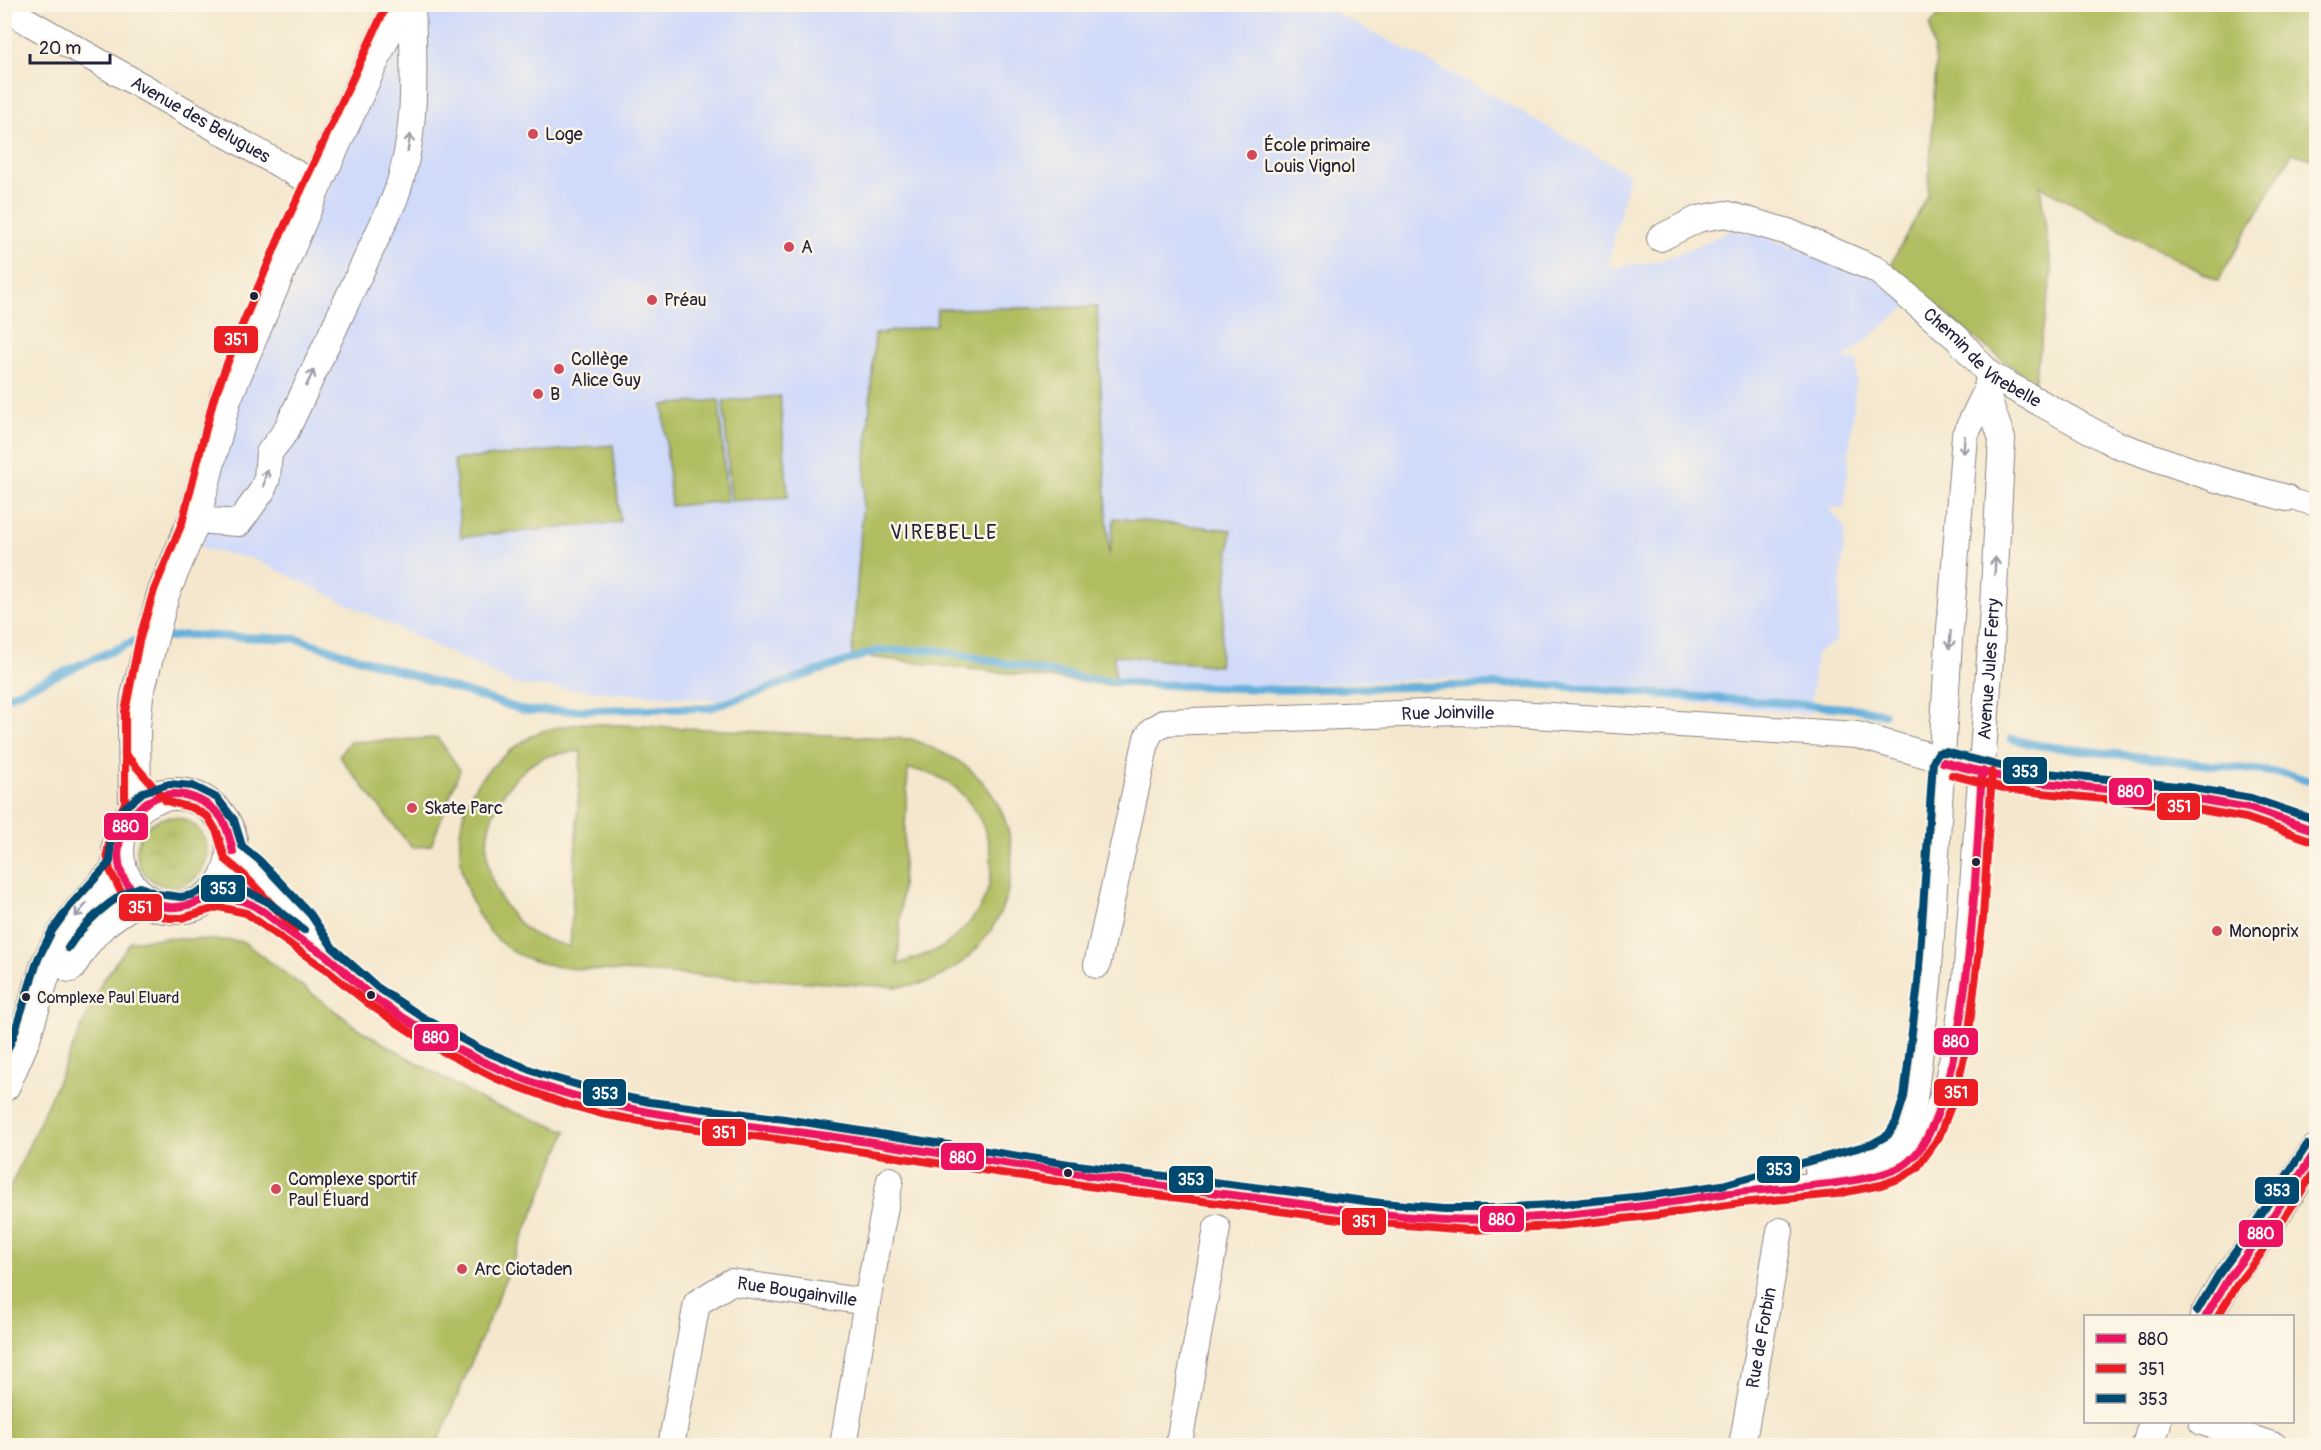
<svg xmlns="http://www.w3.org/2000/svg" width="2321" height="1450" font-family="Pangolin,sans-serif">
	<defs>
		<pattern id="grass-tufts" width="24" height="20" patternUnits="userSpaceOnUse" patternTransform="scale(1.5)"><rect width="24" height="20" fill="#b0bd60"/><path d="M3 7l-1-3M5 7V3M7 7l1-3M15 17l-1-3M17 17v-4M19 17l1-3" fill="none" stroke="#97a254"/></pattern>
	</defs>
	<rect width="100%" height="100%" fill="#fcf5e5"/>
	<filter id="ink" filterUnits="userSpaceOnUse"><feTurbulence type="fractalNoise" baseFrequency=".0167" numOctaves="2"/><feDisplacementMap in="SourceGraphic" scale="12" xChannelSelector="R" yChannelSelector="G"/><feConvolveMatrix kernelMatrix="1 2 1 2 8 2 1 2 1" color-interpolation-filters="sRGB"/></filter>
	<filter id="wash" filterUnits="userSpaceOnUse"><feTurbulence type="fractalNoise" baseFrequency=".008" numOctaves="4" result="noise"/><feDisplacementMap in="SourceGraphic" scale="24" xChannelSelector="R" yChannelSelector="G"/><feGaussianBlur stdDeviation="1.35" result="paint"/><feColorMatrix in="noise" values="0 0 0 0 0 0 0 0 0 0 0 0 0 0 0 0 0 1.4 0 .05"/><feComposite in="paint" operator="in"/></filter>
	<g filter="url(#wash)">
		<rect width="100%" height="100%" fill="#f4e7cd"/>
		<path fill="#d0daf9" d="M 1216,4 L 1232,10 L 1236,5 L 1320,5 L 1480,88 L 1629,174 L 1614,238 L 1609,267 L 1657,262 L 1697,247 L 1732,229 L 1763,236 L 1872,276 L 1910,304 L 1843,359 L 1858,361 L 1844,508 L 1828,507 L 1845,528 L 1836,641 L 1816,654 L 1810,715 L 1446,678 L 1198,688 L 1116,686 L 1097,308 L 937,309 L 936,325 L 875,334 L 852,655 L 718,700 L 517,685 L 254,559 L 201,548 L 230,405 L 411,5 Z"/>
		<circle fill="url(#grass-tufts)" stroke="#69704e" stroke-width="1.5" cx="172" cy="852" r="35"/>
		<g fill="#b0bd60" stroke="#69704e" stroke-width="1.5" fill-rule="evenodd">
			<path d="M 1946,5 L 2316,5 L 2316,160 L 2292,153 L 2218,281 L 2040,186 L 2052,273 L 2034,384 L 1968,333 L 1891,264 L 1928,195 L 1936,63 L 1930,26 Z"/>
			<path d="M 1097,307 L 1109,556 L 1114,518 L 1231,530 L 1219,666 L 1114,655 L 1116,686 L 852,655 L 875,334 L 936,325 L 937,309 Z"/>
			<path d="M 780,396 L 788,497 L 731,501 L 723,401 Z"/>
			<path d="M 719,400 L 727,501 L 671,506 L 663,405 Z"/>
			<path d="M 613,445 L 620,522 L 461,537 L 454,460 Z"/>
			<path d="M 581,723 L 912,739 C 934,749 959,758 976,775 C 1042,840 1011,949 928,982 C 919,985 907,985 897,987 L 566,968 C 545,964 523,960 506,947 C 463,914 446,840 472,792 C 484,770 510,749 532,736 C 544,728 566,727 581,723 ZM 581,751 L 570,947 C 557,942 537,939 527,930 C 483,892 473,833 509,786 C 518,775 531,762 545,757 C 555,753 571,752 581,751 ZM 908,769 C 941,773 959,785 977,814 C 1000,854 996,898 962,930 C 955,936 948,944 941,948 C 927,955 912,959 898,964 Z"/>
			<path d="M 438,738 L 460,770 L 431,845 L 412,848 L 339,756 L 349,742 Z"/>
			<path d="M 166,938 L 242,941 L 362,1031 L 485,1102 L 567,1131 L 437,1445 L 5,1445 L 5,1199 L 102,982 L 131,941 Z"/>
		</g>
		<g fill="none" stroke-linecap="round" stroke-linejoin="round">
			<g stroke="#63afdc" stroke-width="8">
				<path d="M 158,639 L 185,635 L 297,639 L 526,711 L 710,708 L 876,651 L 934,650 L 1087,679 L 1145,684 L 1283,690 L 1528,684 L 1860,709 L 1884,714"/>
				<path d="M 4,698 L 135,641 L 145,640"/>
				<path d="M 2012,739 L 2036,745 L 2288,774 L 2316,783"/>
			</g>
		</g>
	</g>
	<g filter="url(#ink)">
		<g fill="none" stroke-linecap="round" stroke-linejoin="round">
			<defs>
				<path id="pedestrian" d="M 2287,498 L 2316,506"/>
				<g id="minor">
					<path id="s1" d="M 4,8 L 302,177"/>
					<path id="s2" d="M 1660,238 L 1698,219 L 1726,214 L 1788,232 L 1877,270 L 1957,338 L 1990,375 L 2115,444 L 2216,479 L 2287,498"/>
					<path d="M 194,520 L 239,523 L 262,491 L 267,478 L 269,453 L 286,431 L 394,200 C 418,137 414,70 412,4"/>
					<path d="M 233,852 C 264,879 294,908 316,942"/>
					<path id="s3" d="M 209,897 L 243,901 L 262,911 L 295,937 L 325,955 L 371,995 L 419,1027 L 477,1059 L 538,1084 L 602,1103 L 648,1112 L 783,1129 L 1068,1174 L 1380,1213 L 1444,1219 L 1496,1219 L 1646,1206 L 1740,1192 L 1815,1186 L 1890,1172 L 1907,1163 L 1921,1147 L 1931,1129 L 1947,1085 L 1957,1038 L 1966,980 L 1991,645 L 2002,439 L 1986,392"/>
					<path id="s4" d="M 1097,965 L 1147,738 L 1152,730 L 1165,722 L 1458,712 L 1518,714 L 1857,735 L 2014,780 L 2186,797 L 2249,808 L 2316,831"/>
					<path d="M 1818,1169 L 1876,1154 L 1895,1143 L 1906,1126 L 1914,1099 L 1928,984 L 1949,641 L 1965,435 L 1986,392 L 1988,382"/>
					<path d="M 867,1302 L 890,1180"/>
					<path d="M 2202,1422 L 2275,1446"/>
					<path d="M 1179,1443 L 1217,1228"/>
					<path id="s5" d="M 671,1446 L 697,1303 L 731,1282 L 867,1302 L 843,1446"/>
					<path id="s6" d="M 1742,1446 L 1780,1231"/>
				</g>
				<g id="tertiary">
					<circle cx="175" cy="851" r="57"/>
					<path d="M 135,809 L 134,727 L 137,696 L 163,594 L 194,520 L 225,399 L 315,186 L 399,4"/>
					<path d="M 70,966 C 90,930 105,918 141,897"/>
					<path d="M 4,1085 L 23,1041 L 47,964 L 61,937 L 79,912 L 120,866"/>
					<path d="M 2206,1316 L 2228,1279 L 2251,1249 L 2316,1151"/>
					<path d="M 2148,1446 L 2155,1422"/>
				</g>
			</defs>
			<use href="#pedestrian" stroke="#8b8484" stroke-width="22"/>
			<use href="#minor" stroke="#8b8484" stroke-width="28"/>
			<use href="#tertiary" stroke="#8b8484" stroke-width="34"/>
			<use href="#pedestrian" stroke="#fff" stroke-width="20"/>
			<use href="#minor" stroke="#fff" stroke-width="26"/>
			<use href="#tertiary" stroke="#fff" stroke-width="32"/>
			<defs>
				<g id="bus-1">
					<path d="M 1943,762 L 2014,780 L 2186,797 L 2249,808 L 2316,831"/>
					<path d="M 209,897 C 219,898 232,898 242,901 C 263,907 278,925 296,937 C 305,943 315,948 324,954 C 341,967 356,984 373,997 C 423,1033 479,1063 537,1084 C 636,1119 745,1123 848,1139 C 981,1160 1114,1180 1248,1197 C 1313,1205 1378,1216 1443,1219 C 1512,1222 1583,1214 1650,1205 C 1683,1201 1715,1194 1748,1191 C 1783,1188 1882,1184 1908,1162 C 1970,1111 1976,854 1982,771"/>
					<path d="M 209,897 C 188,908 165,912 143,899 C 86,862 137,770 199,800 C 210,805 221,814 225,825 C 229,834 231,843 233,852"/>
					<path d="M 2206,1316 L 2228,1279 L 2251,1249 L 2316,1151"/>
				</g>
				<g id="bus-2">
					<path d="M 387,4 L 279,238 L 238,335 L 213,401 L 182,523 L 154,590 L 139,641 L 125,712 L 125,803 L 112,828 L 107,854 L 110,870 L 120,890 L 129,900 L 147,912 L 169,918 L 182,918 L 219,907 L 246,913 L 329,972 L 370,1005 L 432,1046 L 497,1079 L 566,1104 L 602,1114 L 656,1124 L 785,1140 L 1088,1186 L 1355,1221 L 1469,1230 L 1558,1226 L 1658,1215 L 1741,1203 L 1836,1194 L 1881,1185 L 1900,1178 L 1917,1168 L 1939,1137 L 1956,1093 L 1968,1039 L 1983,918 L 1992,772"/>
					<path d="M 127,756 L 166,801 L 193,808 L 208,817 L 217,832 L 225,859 L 244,875 L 295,929"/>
					<path d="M 1952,775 L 2012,790 L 2185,807 L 2246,818 L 2313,841"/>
					<path d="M 2218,1316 L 2237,1285 L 2260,1255 L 2316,1169"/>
				</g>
				<g id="bus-3">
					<path d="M 68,948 C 83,924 113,895 140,887 L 157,894 L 181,897 L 192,895 L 208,887 L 246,891 L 268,902 L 304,930"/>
					<path d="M 4,1057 L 13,1037 L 38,959 L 52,931 L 70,906 L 110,862 L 111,835 L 122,810 L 143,792 L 169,784 L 193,786 L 217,798 L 234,820 L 242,846 L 259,860 L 311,915 L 333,948 L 377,987 L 424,1018 L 482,1050 L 541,1074 L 605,1093 L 650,1102 L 785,1119 L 1069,1164 L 1381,1203 L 1444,1208 L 1496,1208 L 1552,1205 L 1645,1196 L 1722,1185 L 1872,1144 L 1888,1135 L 1896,1122 L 1904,1097 L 1918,983 L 1933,761 L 1938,753 L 1946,752 L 2016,770 L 2187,787 L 2251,798 L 2316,820"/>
					<path d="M 2197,1311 L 2219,1274 L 2242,1243 L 2307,1145"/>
				</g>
			</defs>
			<use href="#bus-1" stroke="#fcf5e5" stroke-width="12"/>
			<use href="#bus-2" stroke="#fcf5e5" stroke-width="12"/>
			<use href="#bus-3" stroke="#fcf5e5" stroke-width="12"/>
			<use href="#bus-1" stroke="#ed1261" stroke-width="8"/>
			<use href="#bus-2" stroke="#ed1d24" stroke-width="8"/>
			<use href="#bus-3" stroke="#004a72" stroke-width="8"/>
		</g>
		<defs><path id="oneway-shaft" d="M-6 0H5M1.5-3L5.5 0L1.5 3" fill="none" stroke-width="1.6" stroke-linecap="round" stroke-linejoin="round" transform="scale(1.5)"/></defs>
		<g stroke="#9c9ca7">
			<use href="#oneway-shaft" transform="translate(409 143) rotate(-81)"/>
			<use href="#oneway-shaft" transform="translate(310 378) rotate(-65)"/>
			<use href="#oneway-shaft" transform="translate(1964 445) rotate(95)"/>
			<use href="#oneway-shaft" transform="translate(265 478) rotate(-79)"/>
			<use href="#oneway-shaft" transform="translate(1995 566) rotate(-87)"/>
			<use href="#oneway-shaft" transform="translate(1950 640) rotate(94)"/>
			<use href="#oneway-shaft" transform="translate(81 910) rotate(130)"/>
		</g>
	</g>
	<g fill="#d1495b" stroke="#fcf5e5" stroke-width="2">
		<circle cx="533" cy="134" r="6"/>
		<circle cx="1252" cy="155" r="6"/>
		<circle cx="789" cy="247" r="6"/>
		<circle cx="652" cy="300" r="6"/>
		<circle cx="559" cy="369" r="6"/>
		<circle cx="538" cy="394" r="6"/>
		<circle cx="412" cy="808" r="6"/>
		<circle cx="2217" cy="931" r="6"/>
		<circle cx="276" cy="1189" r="6"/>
		<circle cx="462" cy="1269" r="6"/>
	</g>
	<g fill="#22223b" stroke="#fcf5e5" stroke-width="2">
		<circle cx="254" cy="296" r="5"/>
		<circle cx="1976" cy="862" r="5"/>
		<circle cx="371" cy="995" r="5"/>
		<circle cx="26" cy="997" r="5"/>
		<circle cx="1068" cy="1173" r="5"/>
	</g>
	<g text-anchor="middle" stroke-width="5" stroke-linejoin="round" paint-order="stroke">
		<g font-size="16" fill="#22223b" stroke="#fcf5e5" text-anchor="start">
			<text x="37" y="1003">Complexe Paul Eluard</text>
		</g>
		<g font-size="18" fill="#22223b" stroke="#fcf5e5">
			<text dy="6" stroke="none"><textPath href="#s1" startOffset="226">Avenue des Belugues</textPath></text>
			<text dy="6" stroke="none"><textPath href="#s2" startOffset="370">Chemin de Virebelle</textPath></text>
			<text dy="6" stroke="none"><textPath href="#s3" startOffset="2276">Avenue Jules Ferry</textPath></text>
			<text dy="6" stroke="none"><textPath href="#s4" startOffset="540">Rue Joinville</textPath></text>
			<text dy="6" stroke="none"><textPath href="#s5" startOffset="252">Rue Bougainville</textPath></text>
			<text dy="6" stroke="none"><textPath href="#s6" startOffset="110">Rue de Forbin</textPath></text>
		</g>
		<g font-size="18" fill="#22223b" stroke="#fcf5e5" text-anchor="start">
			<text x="545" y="140">Loge</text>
			<text x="1264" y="151">École primaire<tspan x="1264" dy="21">Louis Vignol</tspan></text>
			<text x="801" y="253">A</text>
			<text x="664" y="306">Préau</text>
			<text x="571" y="365">Collège<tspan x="571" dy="21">Alice Guy</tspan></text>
			<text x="550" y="400">B</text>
			<text x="424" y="814">Skate Parc</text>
			<text x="2229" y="937">Monoprix</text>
			<text x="288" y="1185">Complexe sportif<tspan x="288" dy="21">Paul Éluard</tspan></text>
			<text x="474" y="1275">Arc Ciotaden</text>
		</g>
		<g font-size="20" letter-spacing="1.5" fill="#22223b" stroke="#fcf5e5">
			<text x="944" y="539">VIREBELLE</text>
		</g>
	</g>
	<g stroke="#fcf5e5" stroke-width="2">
		<rect x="213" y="325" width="46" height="29" rx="6" fill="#ed1d24"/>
		<rect x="2002" y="756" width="46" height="29" rx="6" fill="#004a72"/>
		<rect x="2108" y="777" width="45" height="29" rx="6" fill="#ed1261"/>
		<rect x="2156" y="792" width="45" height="29" rx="6" fill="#ed1d24"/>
		<rect x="103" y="812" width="46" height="29" rx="6" fill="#ed1261"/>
		<rect x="200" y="874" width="46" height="29" rx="6" fill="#004a72"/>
		<rect x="118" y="893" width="45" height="29" rx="6" fill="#ed1d24"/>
		<rect x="413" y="1023" width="46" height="29" rx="6" fill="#ed1261"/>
		<rect x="1933" y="1027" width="46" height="29" rx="6" fill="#ed1261"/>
		<rect x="1933" y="1078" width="46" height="29" rx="6" fill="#ed1d24"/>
		<rect x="582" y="1078" width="45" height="29" rx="6" fill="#004a72"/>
		<rect x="701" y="1118" width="46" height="29" rx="6" fill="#ed1d24"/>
		<rect x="940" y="1142" width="45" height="29" rx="6" fill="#ed1261"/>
		<rect x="1756" y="1155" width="45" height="29" rx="6" fill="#004a72"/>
		<rect x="1168" y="1165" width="46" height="29" rx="6" fill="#004a72"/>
		<rect x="2254" y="1176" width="46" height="29" rx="6" fill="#004a72"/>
		<rect x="1479" y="1205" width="46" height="28" rx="6" fill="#ed1261"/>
		<rect x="1341" y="1207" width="46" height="29" rx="6" fill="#ed1d24"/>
		<rect x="2238" y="1219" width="46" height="29" rx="6" fill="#ed1261"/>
	</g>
	<g font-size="16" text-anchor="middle" font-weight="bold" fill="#fff">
		<text x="236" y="345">351</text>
		<text x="2025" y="777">353</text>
		<text x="2131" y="797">880</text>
		<text x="2179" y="812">351</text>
		<text x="126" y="832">880</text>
		<text x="223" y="894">353</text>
		<text x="140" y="913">351</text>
		<text x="436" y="1043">880</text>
		<text x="1956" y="1047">880</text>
		<text x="1956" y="1098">351</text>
		<text x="605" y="1099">353</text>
		<text x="724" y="1138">351</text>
		<text x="963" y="1163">880</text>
		<text x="1779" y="1175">353</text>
		<text x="1191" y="1185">353</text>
		<text x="2277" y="1196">353</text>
		<text x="1502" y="1225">880</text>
		<text x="1364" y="1227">351</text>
		<text x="2261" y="1239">880</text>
	</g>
	<rect width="2321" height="1450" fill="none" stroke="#fcf5e5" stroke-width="24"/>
	<rect x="2084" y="1315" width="210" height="108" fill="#fcf5e5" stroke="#a5a1a1" stroke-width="1.5"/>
	<rect x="2096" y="1334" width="30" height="9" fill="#ed1261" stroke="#a5a1a1" stroke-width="1.5"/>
	<text x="2138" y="1345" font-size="18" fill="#22223b">880</text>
	<rect x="2096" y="1364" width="30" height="9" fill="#ed1d24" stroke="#a5a1a1" stroke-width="1.5"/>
	<text x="2138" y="1375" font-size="18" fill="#22223b">351</text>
	<rect x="2096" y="1394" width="30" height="9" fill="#004a72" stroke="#a5a1a1" stroke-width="1.5"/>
	<text x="2138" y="1405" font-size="18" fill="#22223b">353</text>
	<path d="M30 54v9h80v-9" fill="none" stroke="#22223b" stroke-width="3"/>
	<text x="39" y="54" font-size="18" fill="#22223b" stroke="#fcf5e5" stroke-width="4.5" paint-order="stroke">20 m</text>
</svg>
